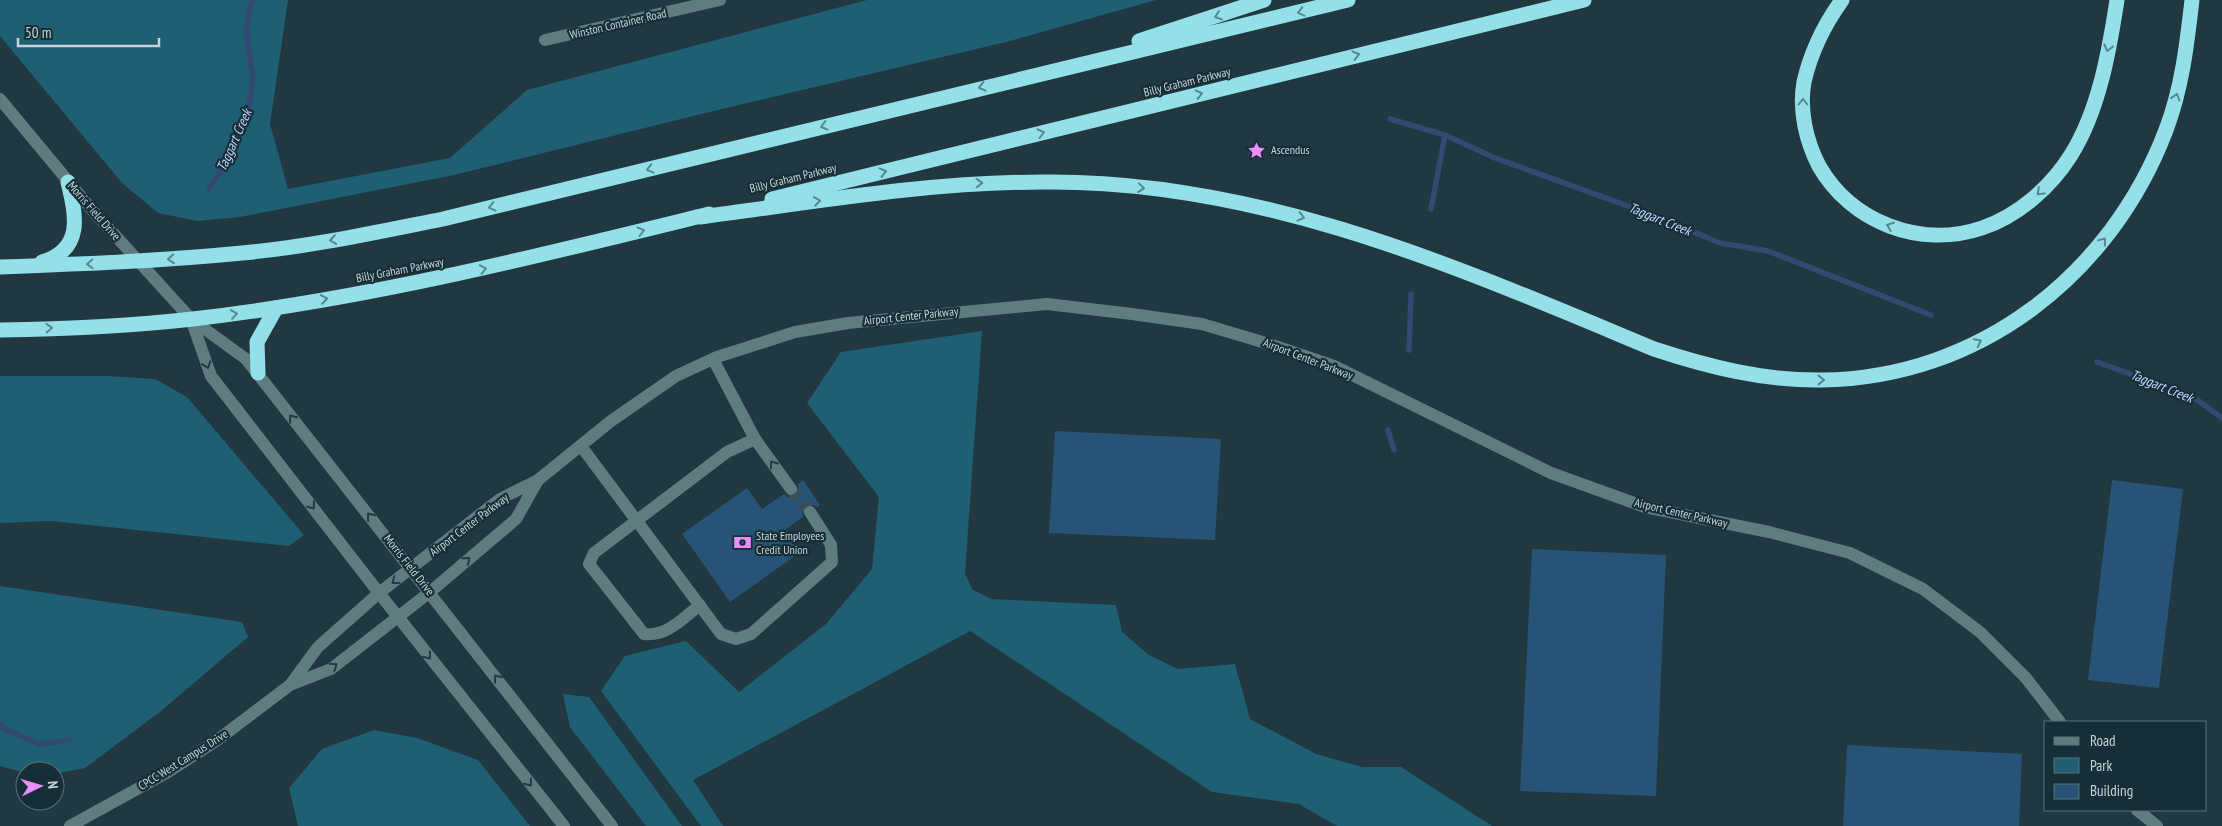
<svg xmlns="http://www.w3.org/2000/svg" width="2222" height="826" font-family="'PT Sans Narrow',sans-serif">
	<rect width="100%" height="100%" fill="#213841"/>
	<g fill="#1e5f74">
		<path d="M 0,0 L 288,0 L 270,124 L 288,189 L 450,158 L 527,90 L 867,0 L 1156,0 L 1006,42 L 726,108 L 454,175 L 240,217 L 197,221 L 158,213 L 122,183 L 0,36 Z"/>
		<path d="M 982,331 L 965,573 L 972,589 L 991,599 L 1116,605 L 1122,632 L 1149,655 L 1178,669 L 1235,664 L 1250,719 L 1316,754 L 1362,767 L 1401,767 L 1492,826 L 1337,826 L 1299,804 L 1212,792 L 970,631 L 693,780 L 723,826 L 701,826 L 601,691 L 625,656 L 686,641 L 739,692 L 826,624 L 872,569 L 879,497 L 807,403 L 841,352 Z"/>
		<path d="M 0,376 L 107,376 L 155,379 L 187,397 L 304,535 L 289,546 L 51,521 L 0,523 Z"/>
		<path d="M 0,586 L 242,622 L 248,637 L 161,711 L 85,768 L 55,774 L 55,771 L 25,771 L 25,773 L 0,766 Z"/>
		<path d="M 563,694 L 589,697 L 682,826 L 646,826 L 570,727 Z"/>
		<path d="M 374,730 L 417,738 L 478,760 L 530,826 L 298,826 L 289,788 L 322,749 Z"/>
	</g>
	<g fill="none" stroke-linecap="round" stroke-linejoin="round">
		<g stroke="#334972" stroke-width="5.5">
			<path d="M 1390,119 L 1445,135 L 1495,158 L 1664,219 L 1720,243 L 1768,251 L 1931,315"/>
			<path d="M 209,189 L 225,164 L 249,108 L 253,78 L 246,28 L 252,0"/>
			<path d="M 1431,209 L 1445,135"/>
			<path d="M 1409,350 L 1411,294"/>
			<path d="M 2097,362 L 2192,396 L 2222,418"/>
			<path d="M 1388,430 L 1394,450"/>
			<path d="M 0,724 L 4,729 L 40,744 L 70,740"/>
		</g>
	</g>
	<g fill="#275476">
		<path d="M 1055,431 L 1221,439 L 1215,540 L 1049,533 Z"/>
		<path d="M 803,480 L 820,505 L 817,507 L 810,504 L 805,505 L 802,512 L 803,517 L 786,529 L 802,551 L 730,602 L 682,534 L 747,488 L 762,509 L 784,494 L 788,497 L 795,496 L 799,492 L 798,484 Z"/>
		<path d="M 2112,480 L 2183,489 L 2159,688 L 2088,680 Z"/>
		<path d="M 1532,549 L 1666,555 L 1656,796 L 1520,791 Z"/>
		<path d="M 1847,745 L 2022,754 L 2019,826 L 1843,826 Z"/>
	</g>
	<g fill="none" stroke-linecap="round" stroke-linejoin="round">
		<path stroke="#3a5058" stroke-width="12" stroke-dasharray="12 6" stroke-linecap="butt" d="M 791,489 L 810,512"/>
		<g stroke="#5f7d80" stroke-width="12">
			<path d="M 545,40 L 720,0"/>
			<path d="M 0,99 L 93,211 L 191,319 L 246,359 L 612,826"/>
			<path d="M 191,319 L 211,376 L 379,593 L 564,826"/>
			<path d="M 713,359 L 755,439 L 791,489"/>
			<path d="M 581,446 L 721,634 L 736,639 L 751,634 L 832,562 L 831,545 L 810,512"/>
			<path d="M 700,605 C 683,618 667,637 644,634 L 589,564 L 594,553 L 727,452 L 755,439"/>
			<path d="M 290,685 L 318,647 L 379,593 L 500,499 L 538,480 L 611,421 L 676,376 L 717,357 L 795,332 L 848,323 L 1047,304 L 1132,314 L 1202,324 L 1269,344 L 1334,366 L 1551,473 L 1645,507 L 1769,532 L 1850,553 L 1923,589 L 1980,632 L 2026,678 L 2060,722"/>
			<path d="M 2137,810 L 2157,826"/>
			<path d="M 70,826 L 168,772 L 216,741 L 290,685 L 331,669 L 430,592 L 516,519 L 538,480"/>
		</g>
		<g stroke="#94e0e8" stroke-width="15">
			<path d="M 1842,0 C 1824,25 1811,51 1804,82 C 1799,110 1806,141 1819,166 C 1851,222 1920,249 1982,228 C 2018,216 2051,187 2071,155 C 2099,110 2109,52 2117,0"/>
			<path d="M 1139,41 L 1264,0"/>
			<path d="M 772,199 L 1584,0"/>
			<path d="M 700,217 C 814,202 928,182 1044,182 C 1262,180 1457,267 1654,349 C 1709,367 1764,381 1822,380 C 1979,378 2111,275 2166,130 C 2182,88 2187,44 2192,0"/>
			<path d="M 42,262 C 84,249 76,216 68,182"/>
			<path d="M 0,267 C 81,264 161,261 242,253 C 309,247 377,232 443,219 L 1348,0"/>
			<path d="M 0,330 C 64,329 129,326 193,319 C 368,299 538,256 709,214"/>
			<path d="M 258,373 L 257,342 L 276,308"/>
		</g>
	</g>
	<defs><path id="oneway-chevron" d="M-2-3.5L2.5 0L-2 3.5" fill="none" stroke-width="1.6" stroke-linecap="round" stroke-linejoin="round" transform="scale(1.25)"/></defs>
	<g stroke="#568790">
		<use href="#oneway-chevron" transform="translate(1301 12) rotate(166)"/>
		<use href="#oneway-chevron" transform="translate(1218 16) rotate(162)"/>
		<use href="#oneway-chevron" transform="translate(2108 48) rotate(104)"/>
		<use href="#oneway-chevron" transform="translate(1356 55) rotate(-14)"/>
		<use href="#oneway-chevron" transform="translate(982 87) rotate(166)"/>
		<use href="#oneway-chevron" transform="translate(1199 94) rotate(-14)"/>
		<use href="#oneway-chevron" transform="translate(2176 97) rotate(-73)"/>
		<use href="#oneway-chevron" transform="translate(1803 102) rotate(-90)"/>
		<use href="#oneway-chevron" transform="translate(824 126) rotate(166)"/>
		<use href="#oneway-chevron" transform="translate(1041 133) rotate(-14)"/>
		<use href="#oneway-chevron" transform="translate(650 169) rotate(166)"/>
		<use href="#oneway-chevron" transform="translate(883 172) rotate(-14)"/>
		<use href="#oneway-chevron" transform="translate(979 183) rotate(-2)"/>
		<use href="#oneway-chevron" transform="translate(1141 188) rotate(7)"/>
		<use href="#oneway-chevron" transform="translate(2040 192) rotate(136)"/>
		<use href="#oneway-chevron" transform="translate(817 201) rotate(-8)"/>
		<use href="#oneway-chevron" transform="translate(492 207) rotate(167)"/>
		<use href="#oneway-chevron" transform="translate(1301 217) rotate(14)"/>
		<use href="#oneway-chevron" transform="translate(1890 226) rotate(-159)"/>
		<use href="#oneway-chevron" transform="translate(641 231) rotate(-14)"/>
		<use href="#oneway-chevron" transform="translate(333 240) rotate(172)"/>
		<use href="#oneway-chevron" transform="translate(2103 241) rotate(-53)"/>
		<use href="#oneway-chevron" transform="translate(171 259) rotate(176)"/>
		<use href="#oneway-chevron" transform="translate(90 264) rotate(177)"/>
		<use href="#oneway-chevron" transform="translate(483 269) rotate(-12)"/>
		<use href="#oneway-chevron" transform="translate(324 299) rotate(-10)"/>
		<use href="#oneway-chevron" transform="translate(234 314) rotate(-8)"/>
		<use href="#oneway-chevron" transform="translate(49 328) rotate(-3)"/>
		<use href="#oneway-chevron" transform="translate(1978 342) rotate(-27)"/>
		<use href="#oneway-chevron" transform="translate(1821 380)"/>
	</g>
	<g stroke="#223a42">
		<use href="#oneway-chevron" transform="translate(207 365) rotate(71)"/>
		<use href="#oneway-chevron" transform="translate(292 418) rotate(-128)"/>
		<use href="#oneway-chevron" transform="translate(773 464) rotate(-126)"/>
		<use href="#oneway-chevron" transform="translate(312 506) rotate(52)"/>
		<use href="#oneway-chevron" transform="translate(370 516) rotate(-128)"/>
		<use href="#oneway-chevron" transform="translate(467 560) rotate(-40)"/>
		<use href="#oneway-chevron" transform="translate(395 581) rotate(142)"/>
		<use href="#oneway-chevron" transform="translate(428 656) rotate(52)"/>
		<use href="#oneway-chevron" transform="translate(334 666) rotate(-34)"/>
		<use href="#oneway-chevron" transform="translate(497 678) rotate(-128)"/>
		<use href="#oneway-chevron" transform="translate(529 783) rotate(52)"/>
	</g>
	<defs>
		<symbol id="sight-bare" viewBox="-9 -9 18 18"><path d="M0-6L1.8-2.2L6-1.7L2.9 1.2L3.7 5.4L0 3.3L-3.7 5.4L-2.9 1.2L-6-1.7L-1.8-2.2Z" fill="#eb8dfc" stroke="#172e37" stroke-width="2.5" paint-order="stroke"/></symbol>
		<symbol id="bank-bare" viewBox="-9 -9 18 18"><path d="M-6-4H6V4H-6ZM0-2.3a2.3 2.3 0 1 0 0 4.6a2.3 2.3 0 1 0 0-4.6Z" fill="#eb8dfc" stroke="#172e37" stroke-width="2.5" paint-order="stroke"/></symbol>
	</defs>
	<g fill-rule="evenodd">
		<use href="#sight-bare" x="1244" y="138" width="25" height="25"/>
		<use href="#bank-bare" x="730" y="530" width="25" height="25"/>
	</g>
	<g text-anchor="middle" stroke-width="4.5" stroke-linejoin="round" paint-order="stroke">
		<g font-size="12" fill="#c7d5da" stroke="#172e37">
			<text transform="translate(618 24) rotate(-13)" y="4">Winston Container Road</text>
			<text transform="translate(1187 82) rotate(-14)" y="4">Billy Graham Parkway</text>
			<text transform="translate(793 178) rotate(-14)" y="4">Billy Graham Parkway</text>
			<text transform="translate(94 211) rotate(49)" y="4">Morris Field Drive</text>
			<text transform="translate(400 270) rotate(-11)" y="4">Billy Graham Parkway</text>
			<text transform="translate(911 316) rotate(-6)" y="4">Airport Center Parkway</text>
			<text transform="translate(1308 359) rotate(21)" y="4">Airport Center Parkway</text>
			<text transform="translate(1681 513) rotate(13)" y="4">Airport Center Parkway</text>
			<text transform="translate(469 525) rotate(-37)" y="4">Airport Center Parkway</text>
			<text transform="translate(409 565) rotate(52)" y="4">Morris Field Drive</text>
			<text transform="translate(183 760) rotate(-32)" y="4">CPCC West Campus Drive</text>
		</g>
		<g font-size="12" fill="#c7d5da" stroke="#172e37" text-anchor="start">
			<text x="1271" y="154">Ascendus</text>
			<text x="756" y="540">State Employees<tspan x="756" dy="14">Credit Union</tspan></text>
		</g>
		<g font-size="14" font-style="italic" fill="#bed5fe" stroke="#172e37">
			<text transform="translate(234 140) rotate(-66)" y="5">Taggart Creek</text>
			<text transform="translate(1660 219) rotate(22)" y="5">Taggart Creek</text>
			<text transform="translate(2162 386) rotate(22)" y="5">Taggart Creek</text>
		</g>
	</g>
	<rect x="2044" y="721" width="162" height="90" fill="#172e37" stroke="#5d7178"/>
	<rect x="2054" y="737" width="25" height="8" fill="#5f7d80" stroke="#5d7178"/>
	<text x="2090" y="746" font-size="15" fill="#c7d5da">Road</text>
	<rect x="2054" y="758" width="25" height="15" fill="#1e5f74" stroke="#5d7178"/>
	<text x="2090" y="771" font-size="15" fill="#c7d5da">Park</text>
	<rect x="2054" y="784" width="25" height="15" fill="#275476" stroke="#5d7178"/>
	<text x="2090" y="796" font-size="15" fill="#c7d5da">Building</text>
	<g transform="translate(40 786) rotate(85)"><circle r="24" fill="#172e37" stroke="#5d7178"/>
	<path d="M0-4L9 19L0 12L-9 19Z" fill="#eb8dfc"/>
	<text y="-8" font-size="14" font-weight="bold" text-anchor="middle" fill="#c7d5da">N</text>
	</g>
	<path d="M18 38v8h141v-8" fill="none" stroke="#c7d5da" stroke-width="2.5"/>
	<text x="25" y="38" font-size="15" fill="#c7d5da" stroke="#172e37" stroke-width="4" paint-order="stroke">50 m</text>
</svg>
